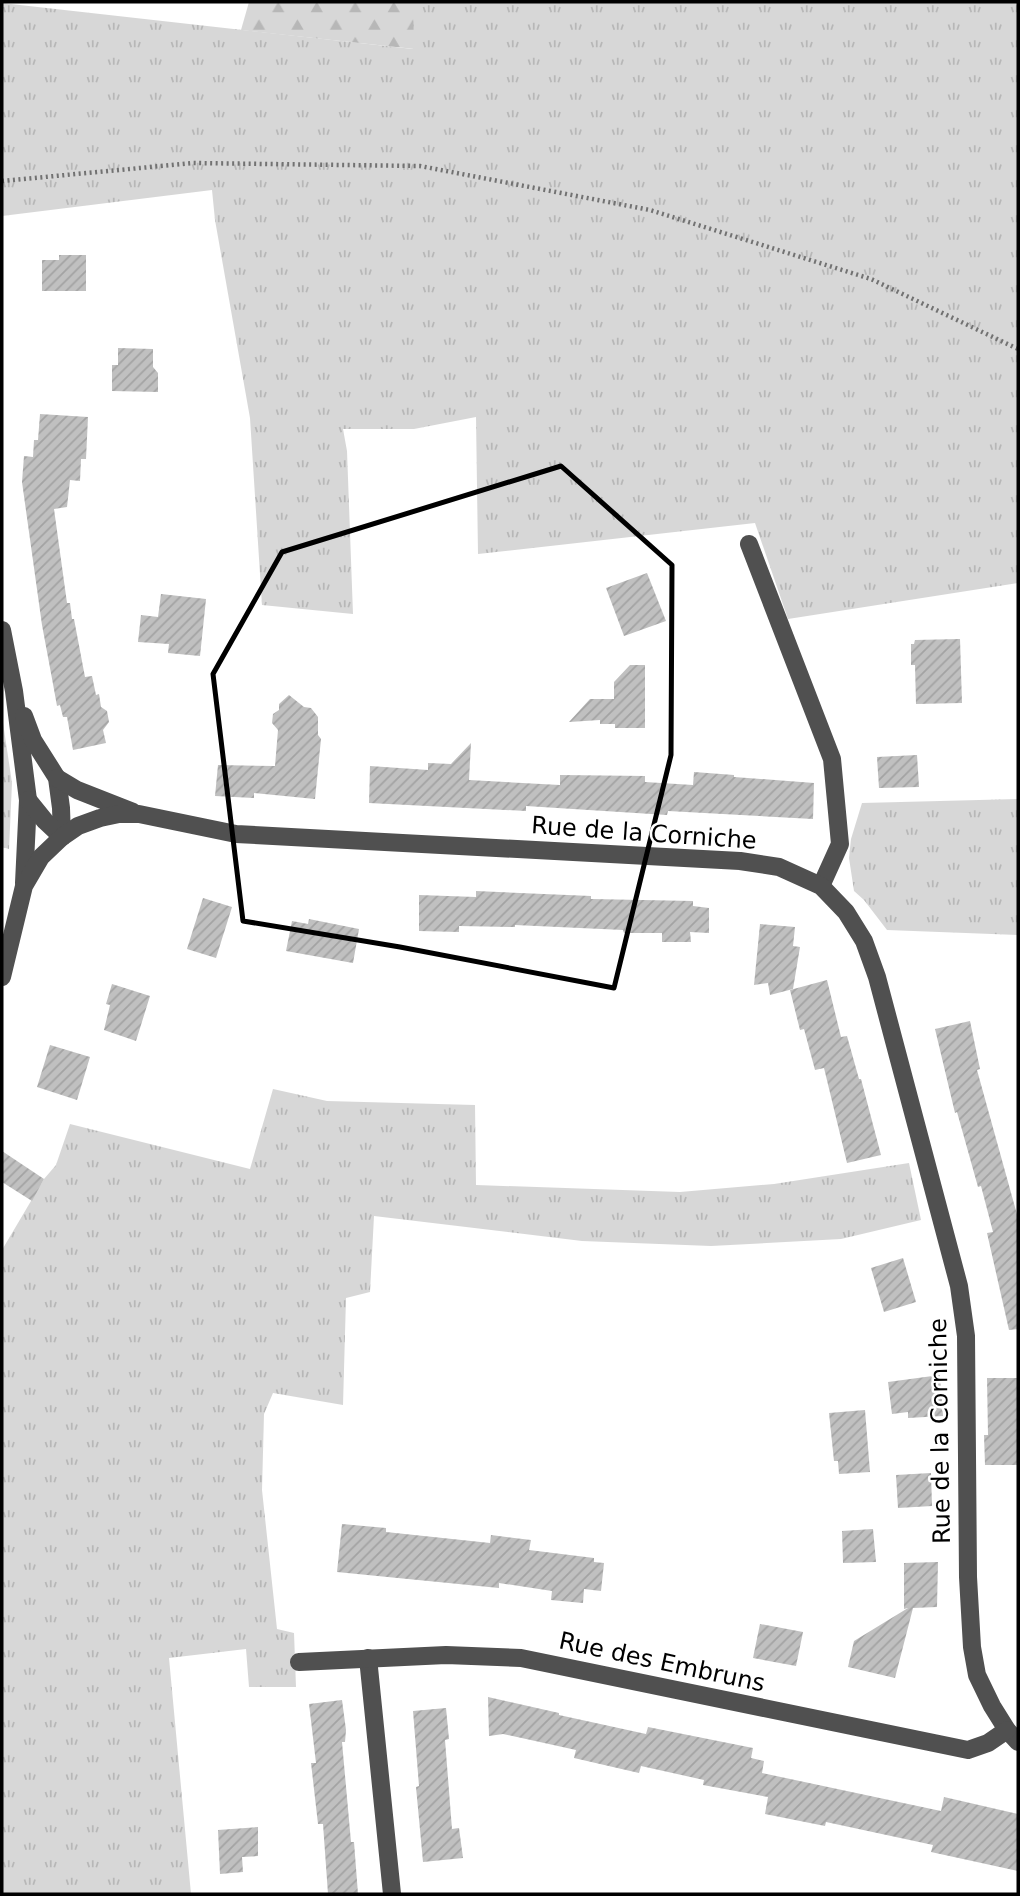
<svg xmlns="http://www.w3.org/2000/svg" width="1020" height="1896" font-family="'DejaVu Sans',sans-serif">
	<defs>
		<pattern id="grass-tufts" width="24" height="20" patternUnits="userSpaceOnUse" patternTransform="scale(1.75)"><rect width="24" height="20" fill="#d7d7d7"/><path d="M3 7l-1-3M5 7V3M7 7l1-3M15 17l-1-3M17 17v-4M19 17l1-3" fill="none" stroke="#b7b7b7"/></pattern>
		<pattern id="forest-firs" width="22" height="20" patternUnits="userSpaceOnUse" patternTransform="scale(1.75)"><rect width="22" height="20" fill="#d7d7d7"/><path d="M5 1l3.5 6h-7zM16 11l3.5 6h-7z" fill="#b7b7b7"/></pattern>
		<pattern id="building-hatch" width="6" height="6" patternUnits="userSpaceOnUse" patternTransform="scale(1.75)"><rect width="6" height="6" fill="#c0c0c0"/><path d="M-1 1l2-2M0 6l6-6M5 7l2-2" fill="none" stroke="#a3a3a3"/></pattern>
	</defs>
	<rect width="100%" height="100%" fill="#fff"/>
	<g fill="url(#grass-tufts)">
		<path d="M 413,2 L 1018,2 L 1018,583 L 788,619 L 755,523 L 478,554 L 476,417 L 414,429 L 343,429 L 347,451 L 353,614 L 262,605 L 250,418 L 215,220 L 212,190 L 2,216 L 2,3 L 413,49 Z"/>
		<path d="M 2,716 L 12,783 L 9,849 L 2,847 Z"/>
		<path d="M 1018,799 L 1018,935 L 887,930 L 864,900 L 854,891 L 849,858 L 851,839 L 862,803 Z"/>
		<path d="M 273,1089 L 327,1101 L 475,1105 L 476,1185 L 680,1192 L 774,1184 L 909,1163 L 921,1220 L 841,1239 L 711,1246 L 582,1241 L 374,1216 L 370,1292 L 346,1298 L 343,1405 L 273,1393 L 264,1414 L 262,1490 L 277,1629 L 294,1633 L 296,1687 L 249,1687 L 246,1649 L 169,1658 L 191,1894 L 2,1894 L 2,1250 L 44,1179 L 56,1165 L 70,1124 L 250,1169 Z"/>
	</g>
	<path fill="url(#forest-firs)" d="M 249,2 L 413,2 L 414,49 L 241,30 Z"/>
	<g fill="url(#building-hatch)">
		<path d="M 59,255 L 86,255 L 86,291 L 42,291 L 42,260 L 59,260 Z"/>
		<path d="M 118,348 L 153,349 L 153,367 L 158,373 L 158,392 L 112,391 L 112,365 L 118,365 Z"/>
		<path d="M 40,414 L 88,417 L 86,459 L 81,459 L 80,481 L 70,480 L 67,507 L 54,509 L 67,603 L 70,603 L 72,619 L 74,619 L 85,677 L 92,676 L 96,695 L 99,694 L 101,707 L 107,711 L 109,722 L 103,730 L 106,743 L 73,750 L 67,717 L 63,717 L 60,705 L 57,706 L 53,684 L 42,625 L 22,482 L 24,456 L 33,457 L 34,440 L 38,440 Z"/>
		<path d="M 647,573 L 666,621 L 624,636 L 606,588 Z"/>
		<path d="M 161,594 L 206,599 L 200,656 L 168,653 L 169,644 L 138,642 L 141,615 L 158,617 Z"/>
		<path d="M 960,639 L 962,703 L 916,704 L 915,665 L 911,665 L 911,644 L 914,644 L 915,640 Z"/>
		<path d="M 630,665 L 645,665 L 645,728 L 615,728 L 615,724 L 600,724 L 600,720 L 569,722 L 590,699 L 614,699 L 614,682 Z"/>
		<path d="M 289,695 L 304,707 L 311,708 L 318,717 L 318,735 L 321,739 L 315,799 L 254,793 L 254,798 L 215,796 L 218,765 L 275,766 L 278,730 L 272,723 L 273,714 L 279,710 L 279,704 Z"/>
		<path d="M 471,743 L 469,780 L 560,785 L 560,775 L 645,776 L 645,782 L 693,785 L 694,772 L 734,775 L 734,777 L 814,783 L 813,819 L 668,811 L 667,815 L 526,806 L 526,811 L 369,803 L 370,766 L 428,770 L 428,763 L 451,764 Z"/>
		<path d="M 917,755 L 919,787 L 879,788 L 877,757 Z"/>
		<path d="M 476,891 L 591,896 L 591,899 L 693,901 L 693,906 L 709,908 L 709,933 L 690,932 L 691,942 L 662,942 L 662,933 L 624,933 L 623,930 L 515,925 L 515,927 L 459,926 L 459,932 L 419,931 L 419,895 L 476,897 Z"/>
		<path d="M 203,898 L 232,907 L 216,958 L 187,949 Z"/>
		<path d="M 309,919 L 359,929 L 353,963 L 286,951 L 292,921 L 308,924 Z"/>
		<path d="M 760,924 L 795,927 L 793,946 L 800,947 L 793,989 L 770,995 L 768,983 L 754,985 Z"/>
		<path d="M 827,980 L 841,1037 L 847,1036 L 859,1079 L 861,1079 L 881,1155 L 847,1163 L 824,1068 L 815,1070 L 804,1029 L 800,1030 L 790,990 Z"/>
		<path d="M 112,984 L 150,996 L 136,1041 L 104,1030 L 110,1005 L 106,1004 Z"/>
		<path d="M 970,1021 L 980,1069 L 977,1070 L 1018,1218 L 1018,1329 L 1009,1330 L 987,1233 L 993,1232 L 981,1186 L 978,1187 L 957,1112 L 955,1113 L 935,1029 Z"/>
		<path d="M 50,1045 L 90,1057 L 77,1100 L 37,1087 Z"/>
		<path d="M 2,1151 L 44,1179 L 32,1201 L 2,1182 Z"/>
		<path d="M 903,1258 L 916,1302 L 884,1312 L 871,1268 Z"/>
		<path d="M 940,1375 L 943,1416 L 908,1418 L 908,1412 L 892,1414 L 888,1382 Z"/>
		<path d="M 987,1378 L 1018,1378 L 1018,1465 L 985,1465 L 984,1435 L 988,1435 Z"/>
		<path d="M 865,1410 L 870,1472 L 839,1474 L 838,1461 L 834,1461 L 829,1413 Z"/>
		<path d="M 931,1473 L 932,1506 L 898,1508 L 896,1475 Z"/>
		<path d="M 342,1524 L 386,1528 L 386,1532 L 490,1543 L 491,1535 L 531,1540 L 529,1550 L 594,1558 L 594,1562 L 604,1563 L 601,1591 L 584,1589 L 583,1603 L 551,1600 L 552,1591 L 499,1583 L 499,1588 L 337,1572 Z"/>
		<path d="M 873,1529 L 876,1562 L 843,1563 L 842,1531 Z"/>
		<path d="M 938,1562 L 937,1607 L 913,1608 L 895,1678 L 848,1667 L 854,1641 L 908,1608 L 904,1609 L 904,1563 Z"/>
		<path d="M 760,1624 L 803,1632 L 796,1666 L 753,1658 Z"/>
		<path d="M 488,1697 L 559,1713 L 559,1715 L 646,1734 L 648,1727 L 753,1748 L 751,1758 L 764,1761 L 762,1773 L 941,1811 L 944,1797 L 1018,1814 L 1018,1871 L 931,1852 L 933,1845 L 826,1822 L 825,1826 L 765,1814 L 768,1797 L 703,1785 L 704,1780 L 641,1766 L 639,1773 L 574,1758 L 576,1750 L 503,1734 L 489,1736 Z"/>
		<path d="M 342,1700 L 346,1730 L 345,1742 L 342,1742 L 351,1842 L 354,1842 L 358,1894 L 328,1894 L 323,1824 L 318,1824 L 311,1763 L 316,1763 L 309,1704 Z"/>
		<path d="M 446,1708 L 449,1739 L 445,1740 L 452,1829 L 459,1828 L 463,1858 L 423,1862 L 416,1787 L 419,1786 L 413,1711 Z"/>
		<path d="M 258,1827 L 258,1856 L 242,1857 L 243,1872 L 220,1874 L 218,1830 Z"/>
	</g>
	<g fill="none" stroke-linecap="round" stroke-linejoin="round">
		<path stroke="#727272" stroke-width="4.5" stroke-dasharray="2 3.5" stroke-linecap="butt" d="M 2,181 L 193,163 L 420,166 L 650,210 L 871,279 L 1018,349"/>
		<g stroke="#505050" stroke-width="18">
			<path d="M 749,544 L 832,759 L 840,844 L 821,886"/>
			<path d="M 2,630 L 14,691 L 28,800 L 24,883"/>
			<path d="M 24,716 L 33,740 L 57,778 L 61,808 L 62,837"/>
			<path d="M 57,778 L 77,790 L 133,812"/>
			<path d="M 28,800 L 45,821 L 62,837"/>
			<path d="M 2,977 L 24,886 L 41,857 L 62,837 L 78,826 L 100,818 L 119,814 L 139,814 L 236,834 L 740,861 L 779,867 L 821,886 L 846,912 L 864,941 L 877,977 L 959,1286 L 966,1336 L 968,1577 L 972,1647 L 977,1675 L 992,1706 L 1007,1730 L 1018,1742"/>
			<path d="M 368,1658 L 392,1894"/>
			<path d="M 299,1662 L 446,1655 L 521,1658 L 968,1750 L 988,1743 L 1007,1730"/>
		</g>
	</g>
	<path fill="none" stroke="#000" stroke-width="5" stroke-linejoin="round" d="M 561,466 L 672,565 L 671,755 L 614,988 L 400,947 L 243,921 L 213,674 L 282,552 Z"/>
	<g text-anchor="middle" stroke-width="5" stroke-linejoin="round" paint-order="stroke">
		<g font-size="24" fill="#000" stroke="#fff">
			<text transform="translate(644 833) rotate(4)" y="8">Rue de la Corniche</text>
			<text transform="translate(940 1431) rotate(-91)" y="8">Rue de la Corniche</text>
			<text transform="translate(662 1662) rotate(12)" y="8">Rue des Embruns</text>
		</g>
	</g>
	<rect width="1020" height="1896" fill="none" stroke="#000000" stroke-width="7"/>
</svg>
